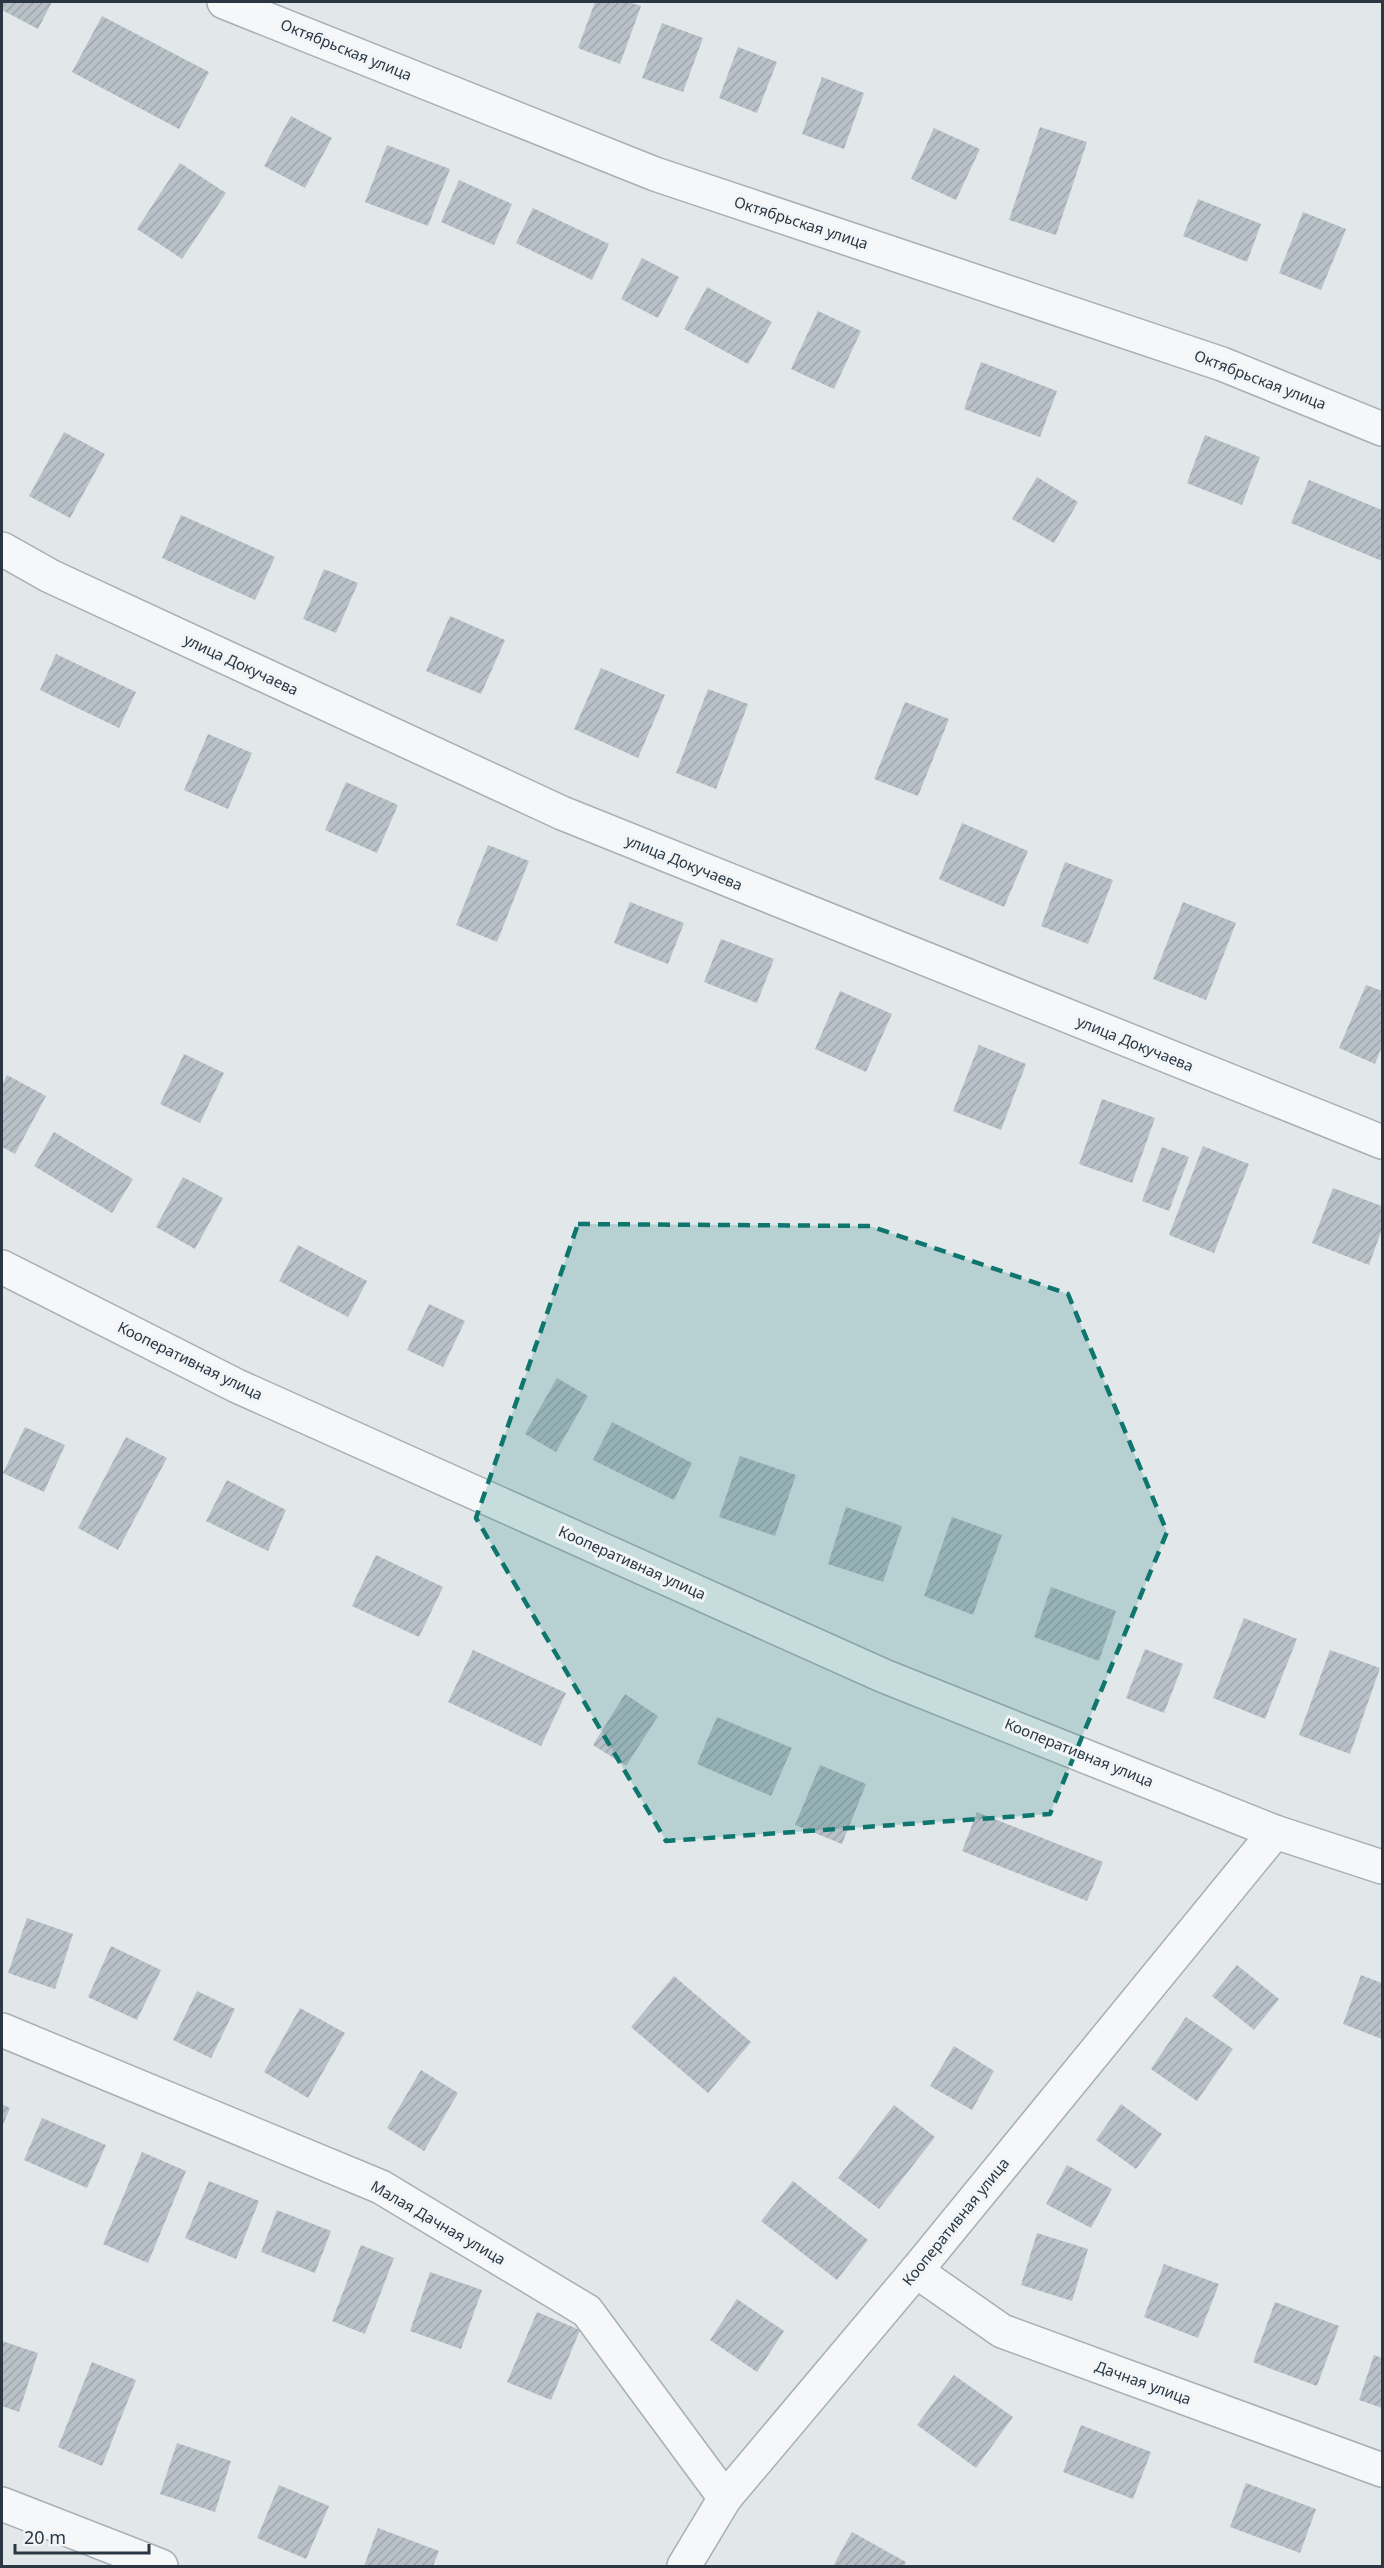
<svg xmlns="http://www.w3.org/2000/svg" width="1384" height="2568" font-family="'Noto Sans',sans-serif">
	<defs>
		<pattern id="building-hatch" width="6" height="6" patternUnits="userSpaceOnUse" patternTransform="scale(1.5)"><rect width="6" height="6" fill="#b9c1c8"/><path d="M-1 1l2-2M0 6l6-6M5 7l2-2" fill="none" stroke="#9fa6ad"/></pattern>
	</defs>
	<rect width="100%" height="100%" fill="#e2e7ea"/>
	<g fill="url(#building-hatch)">
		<path d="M 2,2 L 52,2 L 38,29 L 2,10 Z"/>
		<path d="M 595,2 L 628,2 L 641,6 L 620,64 L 578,48 Z"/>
		<path d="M 102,16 L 209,72 L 179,129 L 72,72 Z"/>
		<path d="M 662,23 L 703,38 L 683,92 L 642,78 Z"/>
		<path d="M 738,47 L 777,62 L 757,113 L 719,98 Z"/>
		<path d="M 822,77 L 864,93 L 844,149 L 802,134 Z"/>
		<path d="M 291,116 L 332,138 L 305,188 L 264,166 Z"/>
		<path d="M 1040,127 L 1087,142 L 1056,235 L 1009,220 Z"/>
		<path d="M 934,128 L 980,149 L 956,200 L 911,179 Z"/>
		<path d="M 387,145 L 450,169 L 428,226 L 365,202 Z"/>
		<path d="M 180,163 L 226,193 L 182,259 L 137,229 Z"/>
		<path d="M 459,180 L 512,204 L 494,245 L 441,222 Z"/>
		<path d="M 1198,199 L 1261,224 L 1247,262 L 1183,236 Z"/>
		<path d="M 533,208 L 609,244 L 592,280 L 516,243 Z"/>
		<path d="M 1303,212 L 1346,229 L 1321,290 L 1279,273 Z"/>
		<path d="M 642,258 L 679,277 L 658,318 L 621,299 Z"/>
		<path d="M 707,287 L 772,322 L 748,364 L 684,329 Z"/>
		<path d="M 818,311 L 861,331 L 834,389 L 791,369 Z"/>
		<path d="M 981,362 L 1057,391 L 1040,437 L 964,409 Z"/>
		<path d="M 64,432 L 105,454 L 70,518 L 29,496 Z"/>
		<path d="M 1205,435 L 1260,457 L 1242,505 L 1187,483 Z"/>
		<path d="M 1037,477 L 1078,502 L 1054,543 L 1012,519 Z"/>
		<path d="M 1309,480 L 1382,510 L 1382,561 L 1291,523 Z"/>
		<path d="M 181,515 L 275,557 L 255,600 L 162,558 Z"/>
		<path d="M 324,569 L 358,583 L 336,633 L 303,619 Z"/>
		<path d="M 450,616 L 505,640 L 481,694 L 426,671 Z"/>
		<path d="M 56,654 L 136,692 L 119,728 L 40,690 Z"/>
		<path d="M 601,668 L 665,695 L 638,758 L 574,729 Z"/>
		<path d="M 708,689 L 748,704 L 716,789 L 676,773 Z"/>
		<path d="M 905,702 L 949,719 L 918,796 L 874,779 Z"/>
		<path d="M 208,734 L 252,753 L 228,809 L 184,790 Z"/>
		<path d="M 346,782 L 398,805 L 377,853 L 325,830 Z"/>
		<path d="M 962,823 L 1028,851 L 1004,907 L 939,879 Z"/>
		<path d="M 488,845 L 529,861 L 497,942 L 456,925 Z"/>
		<path d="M 1065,862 L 1113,880 L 1088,944 L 1041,926 Z"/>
		<path d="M 630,902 L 684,923 L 668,964 L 614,943 Z"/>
		<path d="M 1183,902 L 1236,923 L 1206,1000 L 1153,979 Z"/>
		<path d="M 721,939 L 774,959 L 757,1003 L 704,982 Z"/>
		<path d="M 1366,985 L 1382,991 L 1382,1046 L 1375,1064 L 1339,1048 Z"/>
		<path d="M 840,991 L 892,1014 L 866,1072 L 815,1049 Z"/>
		<path d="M 979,1045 L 1026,1064 L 1001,1130 L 953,1111 Z"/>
		<path d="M 184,1054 L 224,1073 L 200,1123 L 160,1104 Z"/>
		<path d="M 7,1075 L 46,1096 L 15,1154 L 2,1147 L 2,1085 Z"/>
		<path d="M 1102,1099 L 1155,1118 L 1132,1183 L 1079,1164 Z"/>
		<path d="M 54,1132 L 133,1179 L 112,1213 L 34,1166 Z"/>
		<path d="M 1203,1146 L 1249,1164 L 1214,1253 L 1169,1235 Z"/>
		<path d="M 1162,1147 L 1189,1157 L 1169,1211 L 1142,1201 Z"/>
		<path d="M 183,1177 L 223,1198 L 195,1249 L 156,1227 Z"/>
		<path d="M 1333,1188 L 1382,1206 L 1382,1229 L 1369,1265 L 1312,1243 Z"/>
		<path d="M 298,1245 L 367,1281 L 348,1317 L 279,1281 Z"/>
		<path d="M 429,1304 L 465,1321 L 443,1367 L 407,1350 Z"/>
		<path d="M 557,1378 L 588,1396 L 556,1452 L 525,1434 Z"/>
		<path d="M 612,1422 L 692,1463 L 674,1500 L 593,1460 Z"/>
		<path d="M 25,1427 L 65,1445 L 44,1492 L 3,1473 Z"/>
		<path d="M 126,1437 L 167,1458 L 118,1550 L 78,1528 Z"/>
		<path d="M 740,1456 L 796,1475 L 775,1536 L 719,1517 Z"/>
		<path d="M 227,1480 L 286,1510 L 268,1551 L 206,1521 Z"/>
		<path d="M 846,1507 L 902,1526 L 883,1582 L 828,1564 Z"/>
		<path d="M 952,1517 L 1002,1535 L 973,1615 L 924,1596 Z"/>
		<path d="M 376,1555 L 443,1587 L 419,1637 L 352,1606 Z"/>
		<path d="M 1051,1587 L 1116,1611 L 1099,1661 L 1034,1637 Z"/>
		<path d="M 1244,1618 L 1297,1639 L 1265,1719 L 1213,1698 Z"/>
		<path d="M 1145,1649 L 1183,1664 L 1164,1713 L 1126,1698 Z"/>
		<path d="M 473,1650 L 566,1693 L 541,1746 L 448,1702 Z"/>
		<path d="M 1330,1650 L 1380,1668 L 1350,1754 L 1299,1735 Z"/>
		<path d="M 625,1694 L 658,1716 L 626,1766 L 593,1745 Z"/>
		<path d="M 717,1717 L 792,1748 L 771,1796 L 697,1764 Z"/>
		<path d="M 820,1765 L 866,1784 L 842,1844 L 795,1825 Z"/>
		<path d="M 977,1812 L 1103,1862 L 1087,1901 L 962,1851 Z"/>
		<path d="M 27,1918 L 73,1934 L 55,1989 L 8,1973 Z"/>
		<path d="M 111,1946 L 161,1970 L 137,2020 L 88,1997 Z"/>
		<path d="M 1237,1965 L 1279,1999 L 1254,2030 L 1212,1996 Z"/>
		<path d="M 1361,1975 L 1382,1983 L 1382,2039 L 1343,2024 Z"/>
		<path d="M 674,1976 L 751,2042 L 708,2093 L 631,2027 Z"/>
		<path d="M 197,1991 L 235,2009 L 211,2058 L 173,2040 Z"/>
		<path d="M 300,2008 L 345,2033 L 308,2098 L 264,2072 Z"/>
		<path d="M 1186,2017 L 1233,2049 L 1197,2101 L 1151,2069 Z"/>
		<path d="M 954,2046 L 994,2071 L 972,2110 L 930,2086 Z"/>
		<path d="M 421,2070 L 458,2093 L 424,2151 L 387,2128 Z"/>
		<path d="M 2,2104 L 10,2108 L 2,2127 Z"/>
		<path d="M 1121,2104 L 1162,2134 L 1136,2169 L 1096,2140 Z"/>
		<path d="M 894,2105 L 935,2137 L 879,2209 L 838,2178 Z"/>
		<path d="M 42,2118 L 106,2145 L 87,2188 L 24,2160 Z"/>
		<path d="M 142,2152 L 186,2171 L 148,2263 L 103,2244 Z"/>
		<path d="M 1067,2165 L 1112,2189 L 1091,2228 L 1046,2204 Z"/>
		<path d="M 209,2181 L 259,2201 L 236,2259 L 185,2238 Z"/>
		<path d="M 793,2181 L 868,2240 L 837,2280 L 761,2221 Z"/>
		<path d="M 277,2210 L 331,2231 L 315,2273 L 261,2252 Z"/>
		<path d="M 1037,2233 L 1088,2249 L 1072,2301 L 1021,2285 Z"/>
		<path d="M 361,2245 L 394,2258 L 365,2334 L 332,2321 Z"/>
		<path d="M 1164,2264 L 1219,2284 L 1198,2338 L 1144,2317 Z"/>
		<path d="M 430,2272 L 482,2290 L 461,2349 L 410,2331 Z"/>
		<path d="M 737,2299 L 784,2331 L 757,2372 L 710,2340 Z"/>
		<path d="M 1275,2302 L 1339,2326 L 1317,2386 L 1253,2362 Z"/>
		<path d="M 537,2312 L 580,2330 L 551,2400 L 507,2382 Z"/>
		<path d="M 2,2341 L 38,2353 L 19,2412 L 2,2406 Z"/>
		<path d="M 1374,2355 L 1382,2358 L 1382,2408 L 1359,2400 Z"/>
		<path d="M 92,2362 L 136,2380 L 102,2466 L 58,2447 Z"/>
		<path d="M 954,2375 L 1013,2417 L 976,2468 L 917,2425 Z"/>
		<path d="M 1081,2425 L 1151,2452 L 1133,2499 L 1063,2472 Z"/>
		<path d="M 177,2443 L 231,2461 L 215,2512 L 160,2494 Z"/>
		<path d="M 1246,2483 L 1316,2509 L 1300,2553 L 1230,2527 Z"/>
		<path d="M 279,2485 L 329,2506 L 306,2559 L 257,2538 Z"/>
		<path d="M 378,2528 L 439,2551 L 433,2566 L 364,2566 Z"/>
		<path d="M 852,2532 L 906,2562 L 904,2566 L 833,2566 Z"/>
	</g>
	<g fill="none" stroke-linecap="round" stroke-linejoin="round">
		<defs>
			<g id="minor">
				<path d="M 224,2 L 655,174 L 1222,364 L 1382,429"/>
				<path d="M 2,549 L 50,576 L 562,813 L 1382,1142"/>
				<path d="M 2,1267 L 237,1386 L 884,1676 L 1275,1832 L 1382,1867"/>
				<path d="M 2,2030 L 381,2187 L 587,2311 L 725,2498"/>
				<path d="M 916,2271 L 1002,2331 L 1382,2470"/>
				<path d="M 2,2504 L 161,2566"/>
				<path d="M 684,2566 L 725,2498 L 916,2271 L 1275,1832"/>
			</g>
		</defs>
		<use href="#minor" stroke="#a7afb5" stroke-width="36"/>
		<use href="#minor" stroke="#f5f7f9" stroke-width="33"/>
	</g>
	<path fill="#0f766e" fill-opacity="0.2" stroke="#0f766e" stroke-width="4.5" stroke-dasharray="12 8" stroke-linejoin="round" d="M 578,1224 L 870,1226 L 1068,1294 L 1167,1532 L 1050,1814 L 666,1841 L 476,1518 Z"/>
	<g text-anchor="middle" stroke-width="6" stroke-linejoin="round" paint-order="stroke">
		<g font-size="15" fill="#2a3743" stroke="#f2f5f8">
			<text transform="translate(346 50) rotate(22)" y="5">Октябрьская улица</text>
			<text transform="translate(801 223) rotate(18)" y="5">Октябрьская улица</text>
			<text transform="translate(1260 380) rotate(21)" y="5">Октябрьская улица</text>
			<text transform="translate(241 665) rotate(25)" y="5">улица Докучаева</text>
			<text transform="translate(684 863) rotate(22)" y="5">улица Докучаева</text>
			<text transform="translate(1135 1044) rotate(22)" y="5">улица Докучаева</text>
			<text transform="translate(190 1361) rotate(26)" y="5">Кооперативная улица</text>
			<text transform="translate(632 1563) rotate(24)" y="5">Кооперативная улица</text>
			<text transform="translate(1079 1753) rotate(22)" y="5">Кооперативная улица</text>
			<text transform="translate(956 2222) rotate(-51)" y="5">Кооперативная улица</text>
			<text transform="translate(438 2223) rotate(30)" y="5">Малая Дачная улица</text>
			<text transform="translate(1143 2383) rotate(20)" y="5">Дачная улица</text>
		</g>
	</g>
	<rect width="1384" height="2568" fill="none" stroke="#2a3743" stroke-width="6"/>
	<path d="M15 2544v9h134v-9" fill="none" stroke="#2a3743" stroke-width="3"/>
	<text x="24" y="2544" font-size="18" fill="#2a3743" stroke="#f2f5f8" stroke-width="4.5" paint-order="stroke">20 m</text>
</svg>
